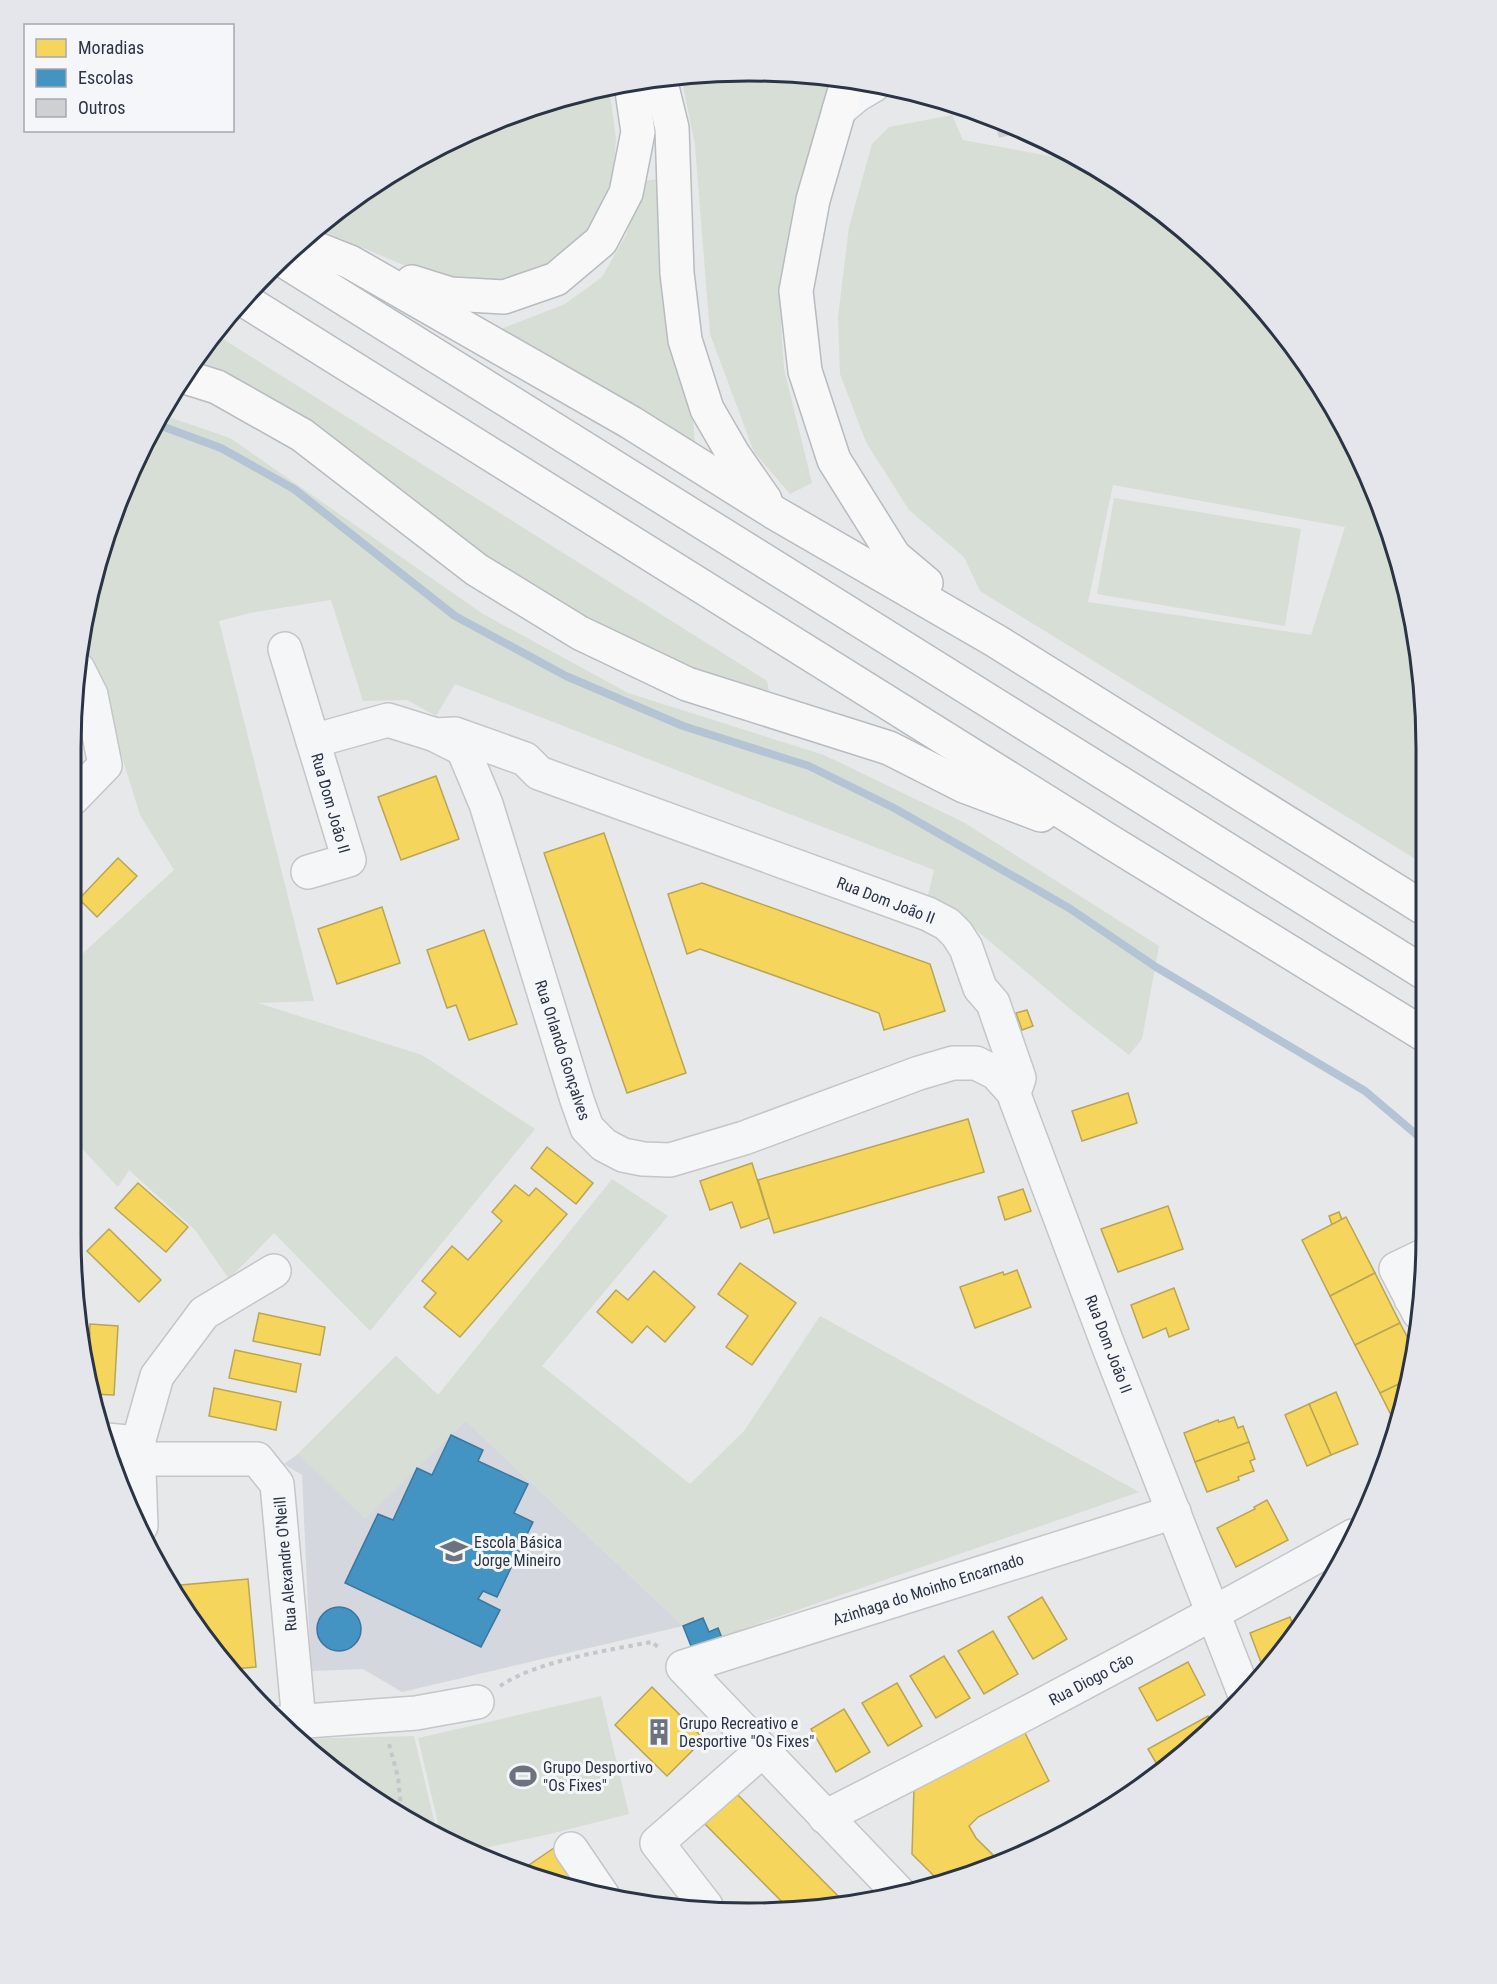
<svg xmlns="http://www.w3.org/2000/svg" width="1497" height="1984" font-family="'Roboto Condensed',sans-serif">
	<rect width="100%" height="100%" fill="#e6e8ea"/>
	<path fill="#d4d7dd" d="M 396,1356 L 466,1421 L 683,1626 L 402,1692 L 363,1669 L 311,1671 L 302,1475 L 284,1464 L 298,1454 Z"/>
	<g fill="#d6ded6" fill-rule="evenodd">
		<path d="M 705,72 L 829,76 L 831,85 L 781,326 L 784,369 L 812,483 L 790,494 L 754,452 L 710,334 L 695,145 L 681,76 Z"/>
		<path d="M 604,88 L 611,100 L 616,139 L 613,177 L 593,225 L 562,255 L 518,280 L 446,283 L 316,228 L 336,210 L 449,140 L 573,94 Z"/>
		<path d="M 952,115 L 963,140 L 1092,164 L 1196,239 L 1287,336 L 1375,489 L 1421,660 L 1422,863 L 980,591 L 964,557 L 909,510 L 866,442 L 840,374 L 838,317 L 849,227 L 872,144 L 889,127 ZM 1113,485 L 1345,527 L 1311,635 L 1088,602 Z"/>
		<path d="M 663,178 L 693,416 L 695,447 L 496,331 L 565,304 L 602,277 L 626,235 L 645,181 Z"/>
		<path d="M 215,334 L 767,681 L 771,701 L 597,631 L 474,553 L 377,470 L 230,381 L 190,366 Z"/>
		<path d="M 160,414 L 230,438 L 483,614 L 628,693 L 824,755 L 963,822 L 1159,946 L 1142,1039 L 1129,1055 L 1075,1013 L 974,928 L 927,900 L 934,870 L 455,684 L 436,716 L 407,700 L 363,701 L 331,600 L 250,613 L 219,621 L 314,1001 L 258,1003 L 422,1055 L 535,1129 L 370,1331 L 274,1233 L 229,1279 L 195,1230 L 129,1170 L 118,1187 L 71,1137 L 71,964 L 174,870 L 140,815 L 102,692 L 81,650 L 94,573 L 140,449 Z"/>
		<path d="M 1114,498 L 1301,529 L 1285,626 L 1097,594 Z"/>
		<path d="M 612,1179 L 668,1216 L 542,1366 L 690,1484 L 744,1431 L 820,1316 L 1139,1492 L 760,1623 L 722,1638 L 718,1628 L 709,1632 L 703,1618 L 683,1626 L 466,1421 L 365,1519 L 298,1454 L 396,1356 L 438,1395 Z"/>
		<path d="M 601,1696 L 629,1814 L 550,1834 L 470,1851 L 442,1840 L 418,1738 Z"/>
		<path d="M 414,1736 L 438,1837 L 372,1799 L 298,1739 Z"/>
	</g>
	<g fill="#f6d55c" stroke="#b9a555" stroke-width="1.5">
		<path d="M 436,776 L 459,839 L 401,860 L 378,797 Z"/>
		<path d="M 604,833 L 686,1073 L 627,1093 L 544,853 Z"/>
		<path d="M 118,858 L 137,876 L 97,917 L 79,899 Z"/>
		<path d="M 702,883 L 930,964 L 945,1011 L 884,1030 L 879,1013 L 700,949 L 687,954 L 668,894 Z"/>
		<path d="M 382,907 L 400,963 L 337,984 L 318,929 Z"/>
		<path d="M 484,930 L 517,1024 L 469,1040 L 456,1005 L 447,1008 L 427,950 Z"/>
		<path d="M 1027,1010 L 1033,1026 L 1022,1030 L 1016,1013 Z"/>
		<path d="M 1128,1093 L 1137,1123 L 1082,1141 L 1072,1111 Z"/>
		<path d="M 968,1119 L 984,1172 L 774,1233 L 758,1180 Z"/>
		<path d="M 547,1147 L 593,1183 L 576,1204 L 531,1168 Z"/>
		<path d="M 752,1163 L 769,1218 L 741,1228 L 732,1202 L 710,1210 L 700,1181 Z"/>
		<path d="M 138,1183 L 188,1227 L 166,1252 L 115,1208 Z"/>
		<path d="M 515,1185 L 529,1196 L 536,1188 L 567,1214 L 460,1337 L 424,1307 L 436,1293 L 422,1281 L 452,1246 L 468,1260 L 502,1221 L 492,1212 Z"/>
		<path d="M 1023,1189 L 1031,1211 L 1005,1220 L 998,1197 Z"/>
		<path d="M 1168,1206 L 1183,1249 L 1118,1272 L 1101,1229 Z"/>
		<path d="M 1339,1212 L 1342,1220 L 1332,1225 L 1329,1216 Z"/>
		<path d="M 1346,1217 L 1375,1273 L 1330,1296 L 1302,1240 Z"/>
		<path d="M 109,1229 L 161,1280 L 139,1302 L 87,1251 Z"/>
		<path d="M 740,1263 L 796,1303 L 752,1365 L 726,1347 L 748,1316 L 718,1294 Z"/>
		<path d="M 1017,1270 L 1031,1307 L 975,1328 L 960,1287 L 1003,1272 L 1004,1275 Z"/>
		<path d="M 654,1271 L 695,1307 L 665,1342 L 647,1326 L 632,1343 L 597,1312 L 616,1290 L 628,1300 Z"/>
		<path d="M 1375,1273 L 1400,1323 L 1355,1345 L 1330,1296 Z"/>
		<path d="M 1174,1288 L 1189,1329 L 1169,1337 L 1166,1328 L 1143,1338 L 1131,1305 Z"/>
		<path d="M 259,1313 L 325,1327 L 320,1355 L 253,1341 Z"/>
		<path d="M 1400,1323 L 1412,1346 L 1405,1381 L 1380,1393 L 1355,1345 Z"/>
		<path d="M 90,1324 L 118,1326 L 114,1395 L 91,1394 L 88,1366 Z"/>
		<path d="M 83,1333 L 90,1333 L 88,1361 L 87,1360 Z"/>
		<path d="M 235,1350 L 301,1364 L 296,1392 L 229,1378 Z"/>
		<path d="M 1405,1381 L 1396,1425 L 1380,1393 Z"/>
		<path d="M 214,1388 L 281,1402 L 276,1430 L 209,1416 Z"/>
		<path d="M 1336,1392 L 1358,1444 L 1331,1455 L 1309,1404 Z"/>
		<path d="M 1309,1404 L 1331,1455 L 1307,1466 L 1285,1415 Z"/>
		<path d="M 1234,1417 L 1238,1428 L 1243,1426 L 1249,1442 L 1195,1462 L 1184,1433 L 1218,1420 L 1219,1422 Z"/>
		<path d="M 1249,1442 L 1255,1459 L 1250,1461 L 1254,1471 L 1238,1477 L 1239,1480 L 1207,1492 L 1195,1462 Z"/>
		<path d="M 1267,1500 L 1288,1540 L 1236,1567 L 1217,1528 L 1255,1509 L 1254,1507 Z"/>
		<path d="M 248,1579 L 256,1667 L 234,1669 L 183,1603 L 181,1585 Z"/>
		<path d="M 1042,1597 L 1067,1639 L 1033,1659 L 1008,1617 Z"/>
		<path d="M 1290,1617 L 1295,1631 L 1265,1673 L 1250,1633 Z"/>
		<path d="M 993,1631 L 1018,1674 L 984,1694 L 958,1651 Z"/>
		<path d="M 944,1656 L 970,1698 L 936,1718 L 910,1676 Z"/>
		<path d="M 1188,1662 L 1205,1695 L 1157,1721 L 1139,1688 Z"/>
		<path d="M 897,1683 L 922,1726 L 888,1746 L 862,1703 Z"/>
		<path d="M 652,1687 L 704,1739 L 667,1776 L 615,1725 Z"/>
		<path d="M 844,1709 L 870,1752 L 836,1772 L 811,1729 Z"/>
		<path d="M 1208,1716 L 1213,1725 L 1162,1773 L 1148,1749 Z"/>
		<path d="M 1024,1731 L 1049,1781 L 978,1817 L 969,1826 L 976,1838 L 1002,1864 L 942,1884 L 912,1854 L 914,1787 Z"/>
		<path d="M 733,1790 L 845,1903 L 792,1912 L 701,1820 Z"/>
		<path d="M 554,1848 L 583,1889 L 523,1869 Z"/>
	</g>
	<g fill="#4393c3" stroke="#3c769d" stroke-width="1.5">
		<path d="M 451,1435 L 483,1450 L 478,1461 L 528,1484 L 514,1513 L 533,1522 L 497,1597 L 483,1591 L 478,1599 L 500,1610 L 481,1647 L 345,1583 L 378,1514 L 393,1520 L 417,1468 L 432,1475 Z"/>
		<circle cx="339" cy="1629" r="22"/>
		<path d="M 703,1618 L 709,1632 L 718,1628 L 722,1638 L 693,1651 L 683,1626 Z"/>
	</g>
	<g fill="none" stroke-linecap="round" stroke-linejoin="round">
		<path stroke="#b4c4d5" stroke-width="8" d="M 156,424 L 221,448 L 294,489 L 455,616 L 566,676 L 683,726 L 809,766 L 894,808 L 1069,908 L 1156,967 L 1365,1091 L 1424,1141"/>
	</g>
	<path fill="#ced0d3" d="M 1005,124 L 1010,135 L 999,138 L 996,127 Z"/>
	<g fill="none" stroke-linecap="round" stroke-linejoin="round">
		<defs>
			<g id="minor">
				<path d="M 839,110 L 857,95 L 874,85"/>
				<path d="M 285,649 L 349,860 L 308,872"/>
				<path d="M 437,736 L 463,749 L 486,804 L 577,1100 L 587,1128 L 604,1145 L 623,1155 L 643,1159 L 670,1160 L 744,1138 L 919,1073 L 953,1063 L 976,1063 L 996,1073 L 1014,1093"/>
				<path d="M 313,741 L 388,720 L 436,735 L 455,734 L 525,759 L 539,773 L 928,914 L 947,924 L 957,934 L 966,948 L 980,988 L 993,1003 L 1019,1078 L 1014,1093 L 1016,1100 L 1108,1345 L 1245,1695"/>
				<path d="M 72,799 L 105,765 L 91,695 L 78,669"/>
				<path d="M 1411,1299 L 1421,1257 L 1396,1269 L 1419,1313"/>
				<path d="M 106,1440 L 138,1443"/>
				<path d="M 138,1459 L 257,1459 L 277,1484 L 299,1722"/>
				<path d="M 141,1526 L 138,1443 L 157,1376 L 204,1313 L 274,1271"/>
				<path d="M 279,1723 L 416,1713 L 477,1702"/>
				<path d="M 825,1817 C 1003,1727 1179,1633 1353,1536"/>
				<path d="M 571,1849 L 603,1896"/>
				<path d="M 900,1894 L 683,1667 L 1174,1512"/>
				<path d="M 706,1906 L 657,1843 L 762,1751"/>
			</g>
			<g id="highway">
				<path d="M 660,79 L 672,128 L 677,273 L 685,340 L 707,409 L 733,454 L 765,500"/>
				<path d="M 848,79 L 813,200 L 796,291 L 805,371 L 834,460 L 894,556 L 926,583"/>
				<path d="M 300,242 L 350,262 L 630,422 L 775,513 L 996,641 L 1422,907"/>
				<path d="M 281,259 L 1423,972"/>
				<path d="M 412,282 L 450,294 L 504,297 L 556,279 L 601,241 L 626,193 L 638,132 L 631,84"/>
				<path d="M 244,300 L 1109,841 L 1423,1034"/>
				<path d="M 182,376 L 217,387 L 302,435 L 477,570 L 580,633 L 687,684 L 889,748 L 964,786 L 1041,815"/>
			</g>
		</defs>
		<use href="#minor" stroke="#c4c6c8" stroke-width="36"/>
		<use href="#highway" stroke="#b8bbbf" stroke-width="36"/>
		<g stroke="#c5c6ca" stroke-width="4" stroke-dasharray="4.5 4.5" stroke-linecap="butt">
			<path d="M 500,1686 C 537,1661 608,1650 652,1642 L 660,1649"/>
			<path d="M 389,1744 L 398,1777 L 402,1817"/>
		</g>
		<use href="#minor" stroke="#f5f6f7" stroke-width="33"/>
		<use href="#highway" stroke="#f8f8f8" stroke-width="33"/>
	</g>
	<defs>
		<symbol id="school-bare" viewBox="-9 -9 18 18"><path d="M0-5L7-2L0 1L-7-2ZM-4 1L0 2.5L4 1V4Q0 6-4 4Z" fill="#6c737f" stroke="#f4f6f9" stroke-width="2.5" paint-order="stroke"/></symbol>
		<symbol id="building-bare" viewBox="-9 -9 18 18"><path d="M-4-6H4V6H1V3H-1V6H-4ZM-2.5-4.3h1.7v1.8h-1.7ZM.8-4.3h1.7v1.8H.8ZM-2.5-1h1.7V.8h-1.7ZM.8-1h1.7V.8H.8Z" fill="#6c737f" stroke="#f4f6f9" stroke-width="2.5" paint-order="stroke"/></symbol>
		<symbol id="stadium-bare" viewBox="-9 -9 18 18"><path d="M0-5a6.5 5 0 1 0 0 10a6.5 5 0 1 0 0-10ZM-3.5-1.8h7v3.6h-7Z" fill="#6c737f" stroke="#f4f6f9" stroke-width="2.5" paint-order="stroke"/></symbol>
	</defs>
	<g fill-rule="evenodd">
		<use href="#school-bare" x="435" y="1532" width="38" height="38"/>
		<use href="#building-bare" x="640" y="1713" width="38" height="38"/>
		<use href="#stadium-bare" x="504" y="1757" width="38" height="38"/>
	</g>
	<g text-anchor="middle" stroke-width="6" stroke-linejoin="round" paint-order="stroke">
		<g font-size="16" fill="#2b3445" stroke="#f4f6f9">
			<text transform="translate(331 803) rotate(74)" y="6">Rua Dom João II</text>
			<text transform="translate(886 900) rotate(21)" y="6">Rua Dom João II</text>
			<text transform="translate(563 1050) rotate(72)" y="6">Rua Orlando Gonçalves</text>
			<text transform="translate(1109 1344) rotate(69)" y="6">Rua Dom João II</text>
			<text transform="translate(285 1564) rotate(-95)" y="6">Rua Alexandre O'Neill</text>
			<text transform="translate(928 1589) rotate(-18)" y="6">Azinhaga do Moinho Encarnado</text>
			<text transform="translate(1091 1679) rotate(-28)" y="6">Rua Diogo Cão</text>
		</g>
		<g font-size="16" fill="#2b3445" stroke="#f4f6f9" text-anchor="start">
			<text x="474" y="1548">Escola Básica<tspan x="474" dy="18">Jorge Mineiro</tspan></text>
			<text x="679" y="1729">Grupo Recreativo e<tspan x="679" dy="18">Desportive "Os Fixes"</tspan></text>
			<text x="543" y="1773">Grupo Desportivo<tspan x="543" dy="18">"Os Fixes"</tspan></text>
		</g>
	</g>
	<path d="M0 0H1497V1984H0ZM748 81H749A667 667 0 0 1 1416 748V1236A667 667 0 0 1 749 1903H748A667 667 0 0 1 81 1236V748A667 667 0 0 1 748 81Z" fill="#e4e6eb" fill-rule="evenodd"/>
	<path fill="none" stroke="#2b3445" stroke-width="3" d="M748 81H749A667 667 0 0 1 1416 748V1236A667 667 0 0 1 749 1903H748A667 667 0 0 1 81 1236V748A667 667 0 0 1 748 81Z"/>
	<rect x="24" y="24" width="210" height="108" fill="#f4f6f9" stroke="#a4a8b1" stroke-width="1.5"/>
	<rect x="36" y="39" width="30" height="18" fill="#f6d55c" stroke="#a4a8b1" stroke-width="1.5"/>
	<text x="78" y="54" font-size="18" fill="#2b3445">Moradias</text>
	<rect x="36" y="69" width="30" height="18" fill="#4393c3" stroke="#a4a8b1" stroke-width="1.5"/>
	<text x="78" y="84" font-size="18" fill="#2b3445">Escolas</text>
	<rect x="36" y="99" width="30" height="18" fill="#ced0d3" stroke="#a4a8b1" stroke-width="1.5"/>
	<text x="78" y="114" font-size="18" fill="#2b3445">Outros</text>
</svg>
